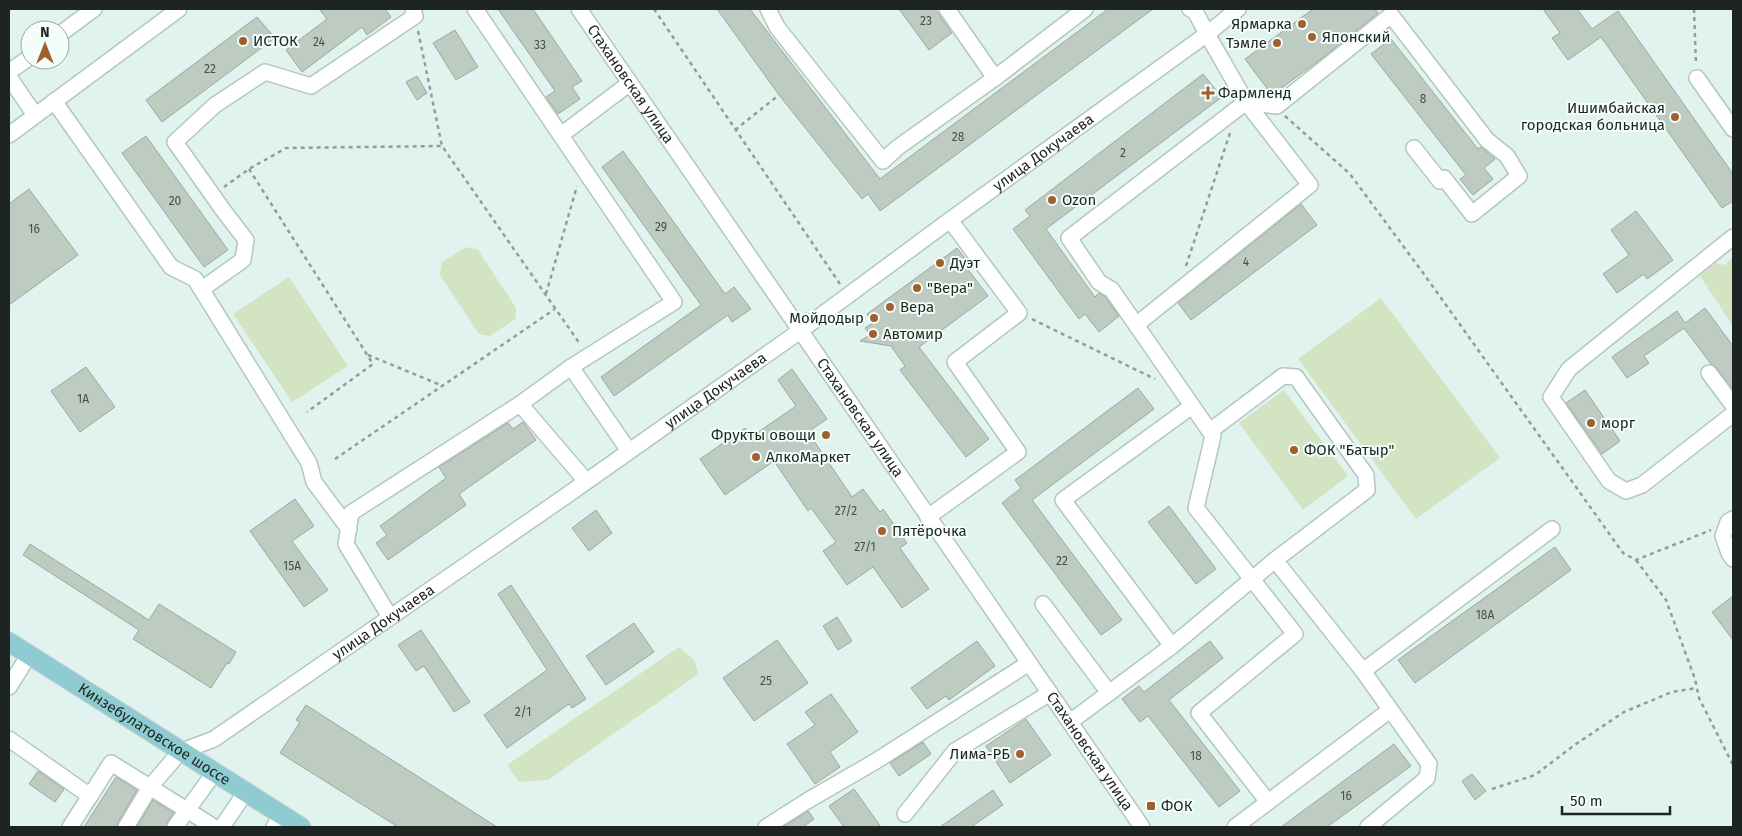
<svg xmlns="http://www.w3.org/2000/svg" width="1742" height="836" font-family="'Fira Sans',sans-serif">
	<rect width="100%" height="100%" fill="#e0f3ee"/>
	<g fill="#d3e4c2">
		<path d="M 467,247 L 478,250 L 516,308 L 515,319 L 490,336 L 479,334 L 440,275 L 442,262 Z"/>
		<path d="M 1733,257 L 1733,326 L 1700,276 L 1715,263 L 1725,265 Z"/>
		<path d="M 289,277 L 348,366 L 292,402 L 233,314 Z"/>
		<path d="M 1381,298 L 1500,458 L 1416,519 L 1298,359 Z"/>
		<path d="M 1284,390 L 1348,476 L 1303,510 L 1239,423 Z"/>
		<path d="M 679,647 L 695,661 L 698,674 L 548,780 L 519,782 L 507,765 Z"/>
	</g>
	<g fill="#bdcbc1" stroke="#9ba99f">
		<path d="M 319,9 L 385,9 L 391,17 L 367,35 L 362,27 L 302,72 L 286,50 L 327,19 Z"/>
		<path d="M 498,9 L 533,9 L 582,81 L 572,87 L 580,99 L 558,114 L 546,97 L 555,91 Z"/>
		<path d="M 717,9 L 750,9 L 880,179 L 1108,9 L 1153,9 L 880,211 L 868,194 L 862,199 L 779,95 Z"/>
		<path d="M 899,9 L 935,9 L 952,33 L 929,50 Z"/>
		<path d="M 1313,9 L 1375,9 L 1378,13 L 1321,59 L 1272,95 L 1245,59 Z"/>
		<path d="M 1543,9 L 1577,9 L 1592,29 L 1618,11 L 1733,174 L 1733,201 L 1722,208 L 1601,37 L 1568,60 L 1552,38 L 1560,33 Z"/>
		<path d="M 257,17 L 275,38 L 162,122 L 146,100 Z"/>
		<path d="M 455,30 L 478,67 L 456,80 L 433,43 Z"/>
		<path d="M 1391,39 L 1478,149 L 1481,147 L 1495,159 L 1484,168 L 1493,179 L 1473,195 L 1460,179 L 1466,175 L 1371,54 Z"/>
		<path d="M 1203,74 L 1222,97 L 1046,229 L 1095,297 L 1099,293 L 1105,297 L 1119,316 L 1099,332 L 1085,314 L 1079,319 L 1013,229 L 1030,216 L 1025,210 Z"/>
		<path d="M 417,76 L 427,93 L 417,100 L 406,82 Z"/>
		<path d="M 146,136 L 228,250 L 204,267 L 122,153 Z"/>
		<path d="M 623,151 L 725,294 L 734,287 L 751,309 L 732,322 L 728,315 L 614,396 L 601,377 L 701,305 L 602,167 Z"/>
		<path d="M 29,189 L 78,255 L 9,305 L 9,204 Z"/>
		<path d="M 1301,204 L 1317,225 L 1191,320 L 1178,303 Z"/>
		<path d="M 1636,211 L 1673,260 L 1647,279 L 1644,274 L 1617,293 L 1603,274 L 1629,255 L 1611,230 Z"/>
		<path d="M 957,248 L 967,261 L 964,264 L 988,296 L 919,347 L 989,439 L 966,457 L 900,370 L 905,366 L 891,346 L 860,341 L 870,335 L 865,328 L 873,323 L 867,314 Z"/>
		<path d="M 1705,308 L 1733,346 L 1733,390 L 1716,367 L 1711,364 L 1684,328 L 1644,356 L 1649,363 L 1627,378 L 1612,357 L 1677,311 L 1685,323 Z"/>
		<path d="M 86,367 L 115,407 L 80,432 L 51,391 Z"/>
		<path d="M 792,369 L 827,419 L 808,432 L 852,497 L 863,489 L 880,512 L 883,509 L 907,543 L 900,548 L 929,589 L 902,608 L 873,567 L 847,585 L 823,551 L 836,542 L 811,508 L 808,511 L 774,461 L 725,495 L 700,459 L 745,428 L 751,437 L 796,406 L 778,380 Z"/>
		<path d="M 1138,388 L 1154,409 L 1032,500 L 1122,620 L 1101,635 L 1002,503 L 1021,488 L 1015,480 Z"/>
		<path d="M 1585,390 L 1620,441 L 1602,454 L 1566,403 Z"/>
		<path d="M 523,422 L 536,440 L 459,494 L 466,505 L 388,560 L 376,543 L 387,535 L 380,526 L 446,478 L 439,467 L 508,423 L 513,429 Z"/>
		<path d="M 295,499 L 314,526 L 292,541 L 328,590 L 304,607 L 250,531 Z"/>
		<path d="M 1169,506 L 1216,569 L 1196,584 L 1148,522 Z"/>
		<path d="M 596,510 L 612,533 L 589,551 L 572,528 Z"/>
		<path d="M 30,544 L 149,620 L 159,604 L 236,652 L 229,664 L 227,663 L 211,688 L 133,639 L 139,630 L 23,555 Z"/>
		<path d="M 1555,547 L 1571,570 L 1415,683 L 1398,660 Z"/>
		<path d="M 511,585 L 586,699 L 572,708 L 569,704 L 507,748 L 484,715 L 547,670 L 498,594 Z"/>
		<path d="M 1733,596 L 1733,640 L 1712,612 Z"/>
		<path d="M 837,617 L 852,641 L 838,650 L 823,626 Z"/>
		<path d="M 634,623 L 654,652 L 606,685 L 586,656 Z"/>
		<path d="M 421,630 L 470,702 L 454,712 L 424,666 L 416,671 L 398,645 Z"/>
		<path d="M 777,640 L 808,683 L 754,721 L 723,678 Z"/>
		<path d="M 977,641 L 995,666 L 949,700 L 946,696 L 927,709 L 911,688 Z"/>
		<path d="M 1210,641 L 1223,658 L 1169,700 L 1240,791 L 1219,807 L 1148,716 L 1140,722 L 1122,699 L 1139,686 L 1144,692 Z"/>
		<path d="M 831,694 L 858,732 L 830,752 L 840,767 L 815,784 L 787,744 L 815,725 L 805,712 Z"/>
		<path d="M 306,705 L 497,827 L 398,827 L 280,753 L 300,722 L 296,720 Z"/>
		<path d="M 1026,719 L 1051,755 L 1010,783 L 986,746 Z"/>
		<path d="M 923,742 L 931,754 L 899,776 L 890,763 Z"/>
		<path d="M 1394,744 L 1411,766 L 1327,827 L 1281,827 Z"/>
		<path d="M 38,771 L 64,789 L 55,802 L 29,784 Z"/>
		<path d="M 1472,774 L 1486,791 L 1475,800 L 1462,781 Z"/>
		<path d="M 116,777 L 137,790 L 118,822 L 117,827 L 84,827 Z"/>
		<path d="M 854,789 L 881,827 L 844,827 L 829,806 Z"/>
		<path d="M 993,790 L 1003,805 L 971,827 L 940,827 Z"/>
		<path d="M 153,800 L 174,813 L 167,822 L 166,827 L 137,827 Z"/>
		<path d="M 808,811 L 814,819 L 803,827 L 783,827 Z"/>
	</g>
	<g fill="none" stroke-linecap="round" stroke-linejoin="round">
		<defs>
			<g id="minor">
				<path d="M 475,9 L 674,302 L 571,367"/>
				<path id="s1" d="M 579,9 L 1142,827"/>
				<path d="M 768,9 L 777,27 L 883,161 L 897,148 L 995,78 L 1085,9"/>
				<path d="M 947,9 L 995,78"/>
				<path d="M 1190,9 L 1195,11 L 1207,34"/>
				<path d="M 60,34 L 94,9"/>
				<path d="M 9,72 L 30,57"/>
				<path d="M 9,77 L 35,115"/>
				<path d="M 1697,78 L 1733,129"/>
				<path d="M 54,101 L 171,267 L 195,279 L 309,463 L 314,482 L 349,529"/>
				<path d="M 9,135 L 179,9"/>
				<path d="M 561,135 L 630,83"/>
				<path d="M 1733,237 L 1569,369 L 1551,397 L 1609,481 L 1626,491 L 1642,485 L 1733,414"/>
				<path d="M 202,289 L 243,260 L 246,240 L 223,210 L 175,142 L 215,105 L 265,72 L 311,86 L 415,16 L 413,9"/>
				<path d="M 1136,325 L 1310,185 L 1246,102 L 1207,34"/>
				<path d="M 1709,373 L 1733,405"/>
				<path d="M 520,404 L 571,367 L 629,451"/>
				<path d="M 1210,431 L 1283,376 L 1296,377 L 1366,475 L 1367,490 L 1275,560"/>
				<path d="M 928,517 L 1018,452 L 955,362 L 1019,313 L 950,220"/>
				<path d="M 1733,519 L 1728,522 L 1723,536 L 1729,553 L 1733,559"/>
				<path d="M 1043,604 L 1109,693"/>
				<path d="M 390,617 L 346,544 L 351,513 L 520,404 L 586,481"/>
				<path d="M 1172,646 L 1063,500 L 1192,406"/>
				<path d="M 1363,671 L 1552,529"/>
				<path d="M 9,687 L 29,655"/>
				<path d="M 1070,722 L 1172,646 L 1275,560 L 1363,671 L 1429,764 L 1427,778 L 1368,827"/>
				<path d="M 9,739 L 90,796 L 111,763 L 214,827"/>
				<path d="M 1268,802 L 1199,713 L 1295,634 L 1196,508 L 1213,436 L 1112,290 L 1099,282 L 1069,238 L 1246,102 L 1277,106 L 1391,15 L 1487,140 L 1507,156 L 1519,176 L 1472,214 L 1444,178 L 1440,181 L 1414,148"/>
				<path d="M 905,814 L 955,751 L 1050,693"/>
				<path d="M 70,827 L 90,796"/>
				<path id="s2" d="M 126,827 L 150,787 L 180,752 L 214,739 L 563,498 L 800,331 L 950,220 L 1207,34 L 1238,9"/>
				<path d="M 175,827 L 214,773"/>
				<path d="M 222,827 L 245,793"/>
				<path d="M 274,827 L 282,816"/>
				<path d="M 766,827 L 807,801 L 876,761 L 1029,663"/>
				<path d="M 1235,827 L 1390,710"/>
			</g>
			<g id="major">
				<path id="s3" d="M 9,642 L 301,827"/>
			</g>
		</defs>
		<use href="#minor" stroke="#b4c6c1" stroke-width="18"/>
		<use href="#major" stroke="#d2d3d3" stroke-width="21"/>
		<g stroke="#909e9a" stroke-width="2.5" stroke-dasharray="4 4" stroke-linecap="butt">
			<path d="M 654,9 L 840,284"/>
			<path d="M 1694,9 L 1696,65"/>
			<path d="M 418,31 L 442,146 L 580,344"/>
			<path d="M 1285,116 L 1350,174 L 1426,277 L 1623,553 L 1636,560 L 1711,530"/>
			<path d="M 735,130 L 779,95"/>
			<path d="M 249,169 L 373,364 L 307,412"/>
			<path d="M 224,187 L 249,169 L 286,148 L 442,146"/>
			<path d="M 1186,266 L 1230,133"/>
			<path d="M 546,294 L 577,186"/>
			<path d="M 1032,319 L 1155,379"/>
			<path d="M 368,355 L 443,386"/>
			<path d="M 335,459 L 555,309"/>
			<path d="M 1636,560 L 1666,600 L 1695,679 L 1699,698 L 1733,765"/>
			<path d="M 1492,789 L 1535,775 L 1576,744 L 1624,712 L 1672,692 L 1697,688"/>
		</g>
		<use href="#minor" stroke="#fff" stroke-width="15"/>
		<use href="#major" stroke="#8fccd1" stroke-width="19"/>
	</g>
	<g fill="#a25f2e" stroke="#f3fefb" stroke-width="2">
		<circle cx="1302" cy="24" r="5"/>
		<circle cx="1312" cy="37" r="5"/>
		<circle cx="243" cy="41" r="5"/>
		<circle cx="1277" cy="43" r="5"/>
		<path d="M1205.5 85.5h5v5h5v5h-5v5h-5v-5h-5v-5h5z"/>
		<circle cx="1675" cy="117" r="5"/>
		<circle cx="1052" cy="200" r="5"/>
		<circle cx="940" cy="263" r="5"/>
		<circle cx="917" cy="288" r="5"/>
		<circle cx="890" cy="307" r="5"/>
		<circle cx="874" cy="318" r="5"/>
		<circle cx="873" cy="334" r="5"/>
		<circle cx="1591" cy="423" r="5"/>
		<circle cx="826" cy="435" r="5"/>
		<circle cx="1294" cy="450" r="5"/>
		<circle cx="756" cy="457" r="5"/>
		<circle cx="882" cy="531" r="5"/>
		<circle cx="1020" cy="754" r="5"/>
		<rect x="1146" y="801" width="10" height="10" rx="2.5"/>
	</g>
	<g text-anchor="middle" stroke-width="4" stroke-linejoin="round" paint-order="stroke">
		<g font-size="12" fill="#454e4a">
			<text x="926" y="25">23</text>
			<text x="319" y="46">24</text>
			<text x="540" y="49">33</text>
			<text x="210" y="73">22</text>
			<text x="1423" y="103">8</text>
			<text x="958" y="141">28</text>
			<text x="1123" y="157">2</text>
			<text x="175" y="205">20</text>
			<text x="661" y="231">29</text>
			<text x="34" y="233">16</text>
			<text x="1246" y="266">4</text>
			<text x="83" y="403">1А</text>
			<text x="846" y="515">27/2</text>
			<text x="865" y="551">27/1</text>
			<text x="1062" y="565">22</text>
			<text x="292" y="570">15А</text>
			<text x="1485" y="619">18А</text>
			<text x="766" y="685">25</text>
			<text x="523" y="716">2/1</text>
			<text x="1196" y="760">18</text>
			<text x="1346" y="800">16</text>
		</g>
		<g font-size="15" fill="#1d2422" stroke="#f3fefb" text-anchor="start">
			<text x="1292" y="29" text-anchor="end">Ярмарка</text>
			<text x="1322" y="42">Японский</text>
			<text x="253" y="46">ИСТОК</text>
			<text x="1267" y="48" text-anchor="end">Тэмле</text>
			<text x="1218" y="98">Фармленд</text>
			<text x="1665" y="113" text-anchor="end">Ишимбайская<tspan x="1665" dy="17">городская больница</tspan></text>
			<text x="1062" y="205">Ozon</text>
			<text x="950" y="268">Дуэт</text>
			<text x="927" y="293">"Вера"</text>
			<text x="900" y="312">Вера</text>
			<text x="864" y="323" text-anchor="end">Мойдодыр</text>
			<text x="883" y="339">Автомир</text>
			<text x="1601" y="428">морг</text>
			<text x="816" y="440" text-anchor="end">Фрукты овощи</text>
			<text x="1304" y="455">ФОК "Батыр"</text>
			<text x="766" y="462">АлкоМаркет</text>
			<text x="892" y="536">Пятёрочка</text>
			<text x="1010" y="759" text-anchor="end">Лима-РБ</text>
			<text x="1161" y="811">ФОК</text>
		</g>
		<g font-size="15" fill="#1d2422" stroke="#f3fefb">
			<text dy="5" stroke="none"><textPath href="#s1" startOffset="91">Стахановская улица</textPath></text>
			<text dy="5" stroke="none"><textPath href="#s2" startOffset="1145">улица Докучаева</textPath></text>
			<text dy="5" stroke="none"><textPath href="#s2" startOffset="740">улица Докучаева</textPath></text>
			<text dy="5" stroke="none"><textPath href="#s1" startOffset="496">Стахановская улица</textPath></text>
			<text dy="5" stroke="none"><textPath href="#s2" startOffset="335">улица Докучаева</textPath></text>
			<text dy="5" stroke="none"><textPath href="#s3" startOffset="172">Кинзебулатовское шоссе</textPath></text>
			<text dy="5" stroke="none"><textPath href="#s1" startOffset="901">Стахановская улица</textPath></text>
		</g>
	</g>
	<rect width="1742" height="836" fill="none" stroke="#1d2422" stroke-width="20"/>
	<g transform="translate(45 45)"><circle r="24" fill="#f3fefb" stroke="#9da7a4"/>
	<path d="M0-4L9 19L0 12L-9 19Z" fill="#a25f2e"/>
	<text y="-8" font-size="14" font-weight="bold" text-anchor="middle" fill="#1d2422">N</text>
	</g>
	<path d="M1562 806v8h108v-8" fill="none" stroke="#1d2422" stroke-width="2.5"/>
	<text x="1570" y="806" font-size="15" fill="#1d2422" stroke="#f3fefb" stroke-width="4" paint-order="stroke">50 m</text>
</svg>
